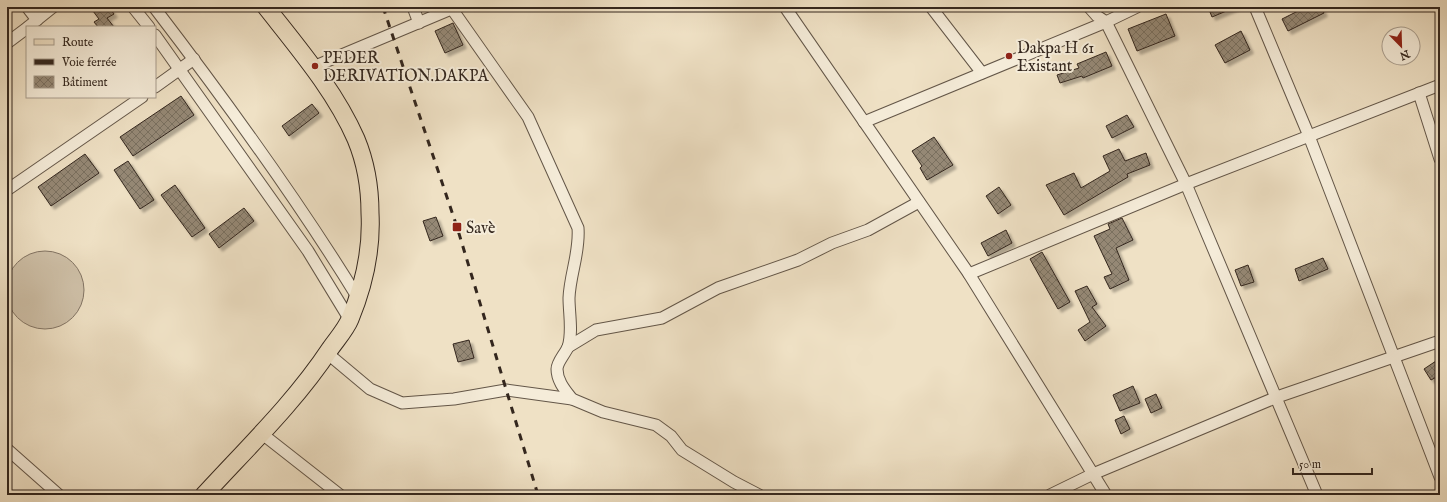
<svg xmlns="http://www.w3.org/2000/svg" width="1447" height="502" font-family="'IM FELL English',serif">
	<defs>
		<pattern id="building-cross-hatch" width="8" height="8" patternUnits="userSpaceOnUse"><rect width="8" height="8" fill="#958875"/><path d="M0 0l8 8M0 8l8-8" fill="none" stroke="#7a6f5f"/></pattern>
		<filter id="shadow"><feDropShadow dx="3.5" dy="3.5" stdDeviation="1" flood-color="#0004"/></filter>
	</defs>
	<rect width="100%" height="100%" fill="#efe1c5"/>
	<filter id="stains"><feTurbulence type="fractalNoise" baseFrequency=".005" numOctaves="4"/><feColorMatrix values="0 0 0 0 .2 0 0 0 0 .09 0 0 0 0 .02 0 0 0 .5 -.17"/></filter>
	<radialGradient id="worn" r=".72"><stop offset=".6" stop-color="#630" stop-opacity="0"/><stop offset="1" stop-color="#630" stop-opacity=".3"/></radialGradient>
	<circle fill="#cfc1a9" stroke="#827464" cx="45" cy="290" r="39"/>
	<g fill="url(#building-cross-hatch)" stroke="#34271e" filter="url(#shadow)">
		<path d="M 90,7 L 109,7 L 114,14 L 107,18 L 114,27 L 98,27 L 94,22 L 99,19 Z"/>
		<path d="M 1208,7 L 1236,7 L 1212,17 Z"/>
		<path d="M 1306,7 L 1321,7 L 1324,13 L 1288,31 L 1282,19 Z"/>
		<path d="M 1166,14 L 1175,36 L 1137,51 L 1128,29 Z"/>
		<path d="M 453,23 L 463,45 L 445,53 L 435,31 Z"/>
		<path d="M 1241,31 L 1250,50 L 1225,63 L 1215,45 Z"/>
		<path d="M 1106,52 L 1112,66 L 1083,78 L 1082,76 L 1060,83 L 1057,75 L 1079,68 L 1077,64 Z"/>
		<path d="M 181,96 L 194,115 L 133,156 L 120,137 Z"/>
		<path d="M 312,104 L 319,113 L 289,136 L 282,126 Z"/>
		<path d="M 1127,115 L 1134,127 L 1112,138 L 1106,126 Z"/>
		<path d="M 934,137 L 953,165 L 927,180 L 920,168 L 922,166 L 912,151 Z"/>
		<path d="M 1119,149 L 1125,161 L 1146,153 L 1150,165 L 1127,174 L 1128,177 L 1064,215 L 1046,185 L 1074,173 L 1081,188 L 1110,171 L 1103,156 Z"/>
		<path d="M 85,154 L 99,173 L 51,206 L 38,187 Z"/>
		<path d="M 128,161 L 154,200 L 140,209 L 114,170 Z"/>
		<path d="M 175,185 L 205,228 L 192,237 L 161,195 Z"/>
		<path d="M 999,187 L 1011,205 L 998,214 L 986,196 Z"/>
		<path d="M 244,208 L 254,221 L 219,248 L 209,234 Z"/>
		<path d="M 436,217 L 443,236 L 430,241 L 423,221 Z"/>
		<path d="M 1122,218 L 1133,240 L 1116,248 L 1129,280 L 1110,289 L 1104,277 L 1112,274 L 1094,236 L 1110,229 L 1108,224 Z"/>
		<path d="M 1006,230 L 1012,243 L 988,256 L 981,243 Z"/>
		<path d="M 1042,252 L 1070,302 L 1058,309 L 1030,259 Z"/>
		<path d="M 1323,258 L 1328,269 L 1299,281 L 1295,269 Z"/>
		<path d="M 1248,265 L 1254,282 L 1241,286 L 1235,270 Z"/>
		<path d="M 1087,286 L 1097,304 L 1092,307 L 1106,326 L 1085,341 L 1078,330 L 1090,322 L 1075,291 Z"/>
		<path d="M 469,340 L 474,358 L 458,362 L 453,344 Z"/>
		<path d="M 1436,361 L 1440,368 L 1440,375 L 1431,380 L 1424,369 Z"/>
		<path d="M 1133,386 L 1140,403 L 1120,411 L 1113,395 Z"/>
		<path d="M 1156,394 L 1162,408 L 1151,413 L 1145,399 Z"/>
		<path d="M 1124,416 L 1130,429 L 1121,434 L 1115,420 Z"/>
	</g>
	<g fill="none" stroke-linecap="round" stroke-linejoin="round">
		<defs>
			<g id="street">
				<path d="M 27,7 L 37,20"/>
				<path d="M 133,7 L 149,27"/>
				<path d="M 154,7 C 226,101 296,197 358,298"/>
				<path d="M 413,7 L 419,23"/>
				<path d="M 785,7 L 969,274 L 1106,495"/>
				<path d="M 931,7 L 982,73"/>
				<path d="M 1089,7 L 1097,16 L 1106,22 L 1186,184 L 1317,495"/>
				<path d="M 1255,7 L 1309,136 L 1440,477"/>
				<path d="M 452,9 L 528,117 L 578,228 C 580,252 570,274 569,298 C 569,314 573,332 568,347 C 565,354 557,362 557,369 C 557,381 565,390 572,399"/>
				<path d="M 28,27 L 53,7"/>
				<path d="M 155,35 L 308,251 L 350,320"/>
				<path d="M 7,43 L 27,28"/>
				<path d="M 313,67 L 456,7"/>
				<path d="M 155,87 L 194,59"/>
				<path d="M 1419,93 L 1440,159"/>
				<path d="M 864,122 L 1106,22 L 1137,7"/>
				<path d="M 7,190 L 142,97"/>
				<path d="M 969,274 L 1186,184 L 1440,85"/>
				<path d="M 568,347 L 596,330 L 662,318 L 718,288 L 798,260 L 832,243 L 868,230 L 919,202"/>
				<path d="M 327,353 L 370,389 L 402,403 L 454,399 L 506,390 L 572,399 L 603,412 L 656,425 L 671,436 L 682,450 L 734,482 L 759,495"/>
				<path d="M 261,433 L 340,495"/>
				<path d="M 7,449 L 59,495"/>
				<path d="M 1050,495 L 1093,474 L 1277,397 L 1440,341"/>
			</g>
			<path id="primary" d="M 204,495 C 247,448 295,402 330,349 C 337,339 346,329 350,319 C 364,285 372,250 370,213 C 370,188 366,163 356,139 C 335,91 299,49 266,7"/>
		</defs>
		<use href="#street" stroke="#635648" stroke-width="13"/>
		<use href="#primary" stroke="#34271e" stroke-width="19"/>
		<use href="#street" stroke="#f5ecd9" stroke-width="11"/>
		<use href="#primary" stroke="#efe1c5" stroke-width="17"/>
		<path stroke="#34271e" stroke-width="3" stroke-dasharray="7 7" stroke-linecap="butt" d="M 383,7 L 457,227 L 538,495"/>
	</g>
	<g fill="#8f2418" stroke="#f5ecd9" stroke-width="1.5">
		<circle cx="1009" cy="56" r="4"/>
		<circle cx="315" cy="66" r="4"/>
		<rect x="452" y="222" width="10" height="10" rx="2"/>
	</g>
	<g text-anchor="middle" stroke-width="4" stroke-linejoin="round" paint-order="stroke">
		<g font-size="16" fill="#34271e" stroke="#f5ecd9" text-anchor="start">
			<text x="1017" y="53">Dakpa H 61<tspan x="1017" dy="18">Existant</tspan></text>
			<text x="323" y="63">PEDER<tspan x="323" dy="18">DERIVATION.DAKPA</tspan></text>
			<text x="466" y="233">Savè</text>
		</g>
	</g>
	<rect width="1447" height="502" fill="none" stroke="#efe1c5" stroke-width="24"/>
	<rect x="8" y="8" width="1431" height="486" fill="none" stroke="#34271e" stroke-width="2"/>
	<rect x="12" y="12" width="1423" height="478" fill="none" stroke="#34271e"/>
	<rect x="26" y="26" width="130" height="72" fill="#f5ecd9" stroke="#a89d8e"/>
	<rect x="34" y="39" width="20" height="6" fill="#efe1c5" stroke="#a89d8e"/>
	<text x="62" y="46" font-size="12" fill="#34271e">Route</text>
	<rect x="34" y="59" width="20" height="6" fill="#34271e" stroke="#a89d8e"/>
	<text x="62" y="66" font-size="12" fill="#34271e">Voie ferrée</text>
	<rect x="34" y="76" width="20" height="12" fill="url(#building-cross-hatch)" stroke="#a89d8e"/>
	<text x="62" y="86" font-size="12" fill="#34271e">Bâtiment</text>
	<g transform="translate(1401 46) rotate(157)"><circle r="19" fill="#f5ecd9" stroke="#a89d8e"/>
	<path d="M0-3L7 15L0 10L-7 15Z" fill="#8f2418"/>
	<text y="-6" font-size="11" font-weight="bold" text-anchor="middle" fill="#34271e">N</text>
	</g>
	<path d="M1293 468v6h79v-6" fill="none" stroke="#34271e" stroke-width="2"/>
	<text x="1299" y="468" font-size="12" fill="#34271e" stroke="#f5ecd9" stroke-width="3" paint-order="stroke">50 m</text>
	<rect width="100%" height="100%" filter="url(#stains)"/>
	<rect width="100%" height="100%" fill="url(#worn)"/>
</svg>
